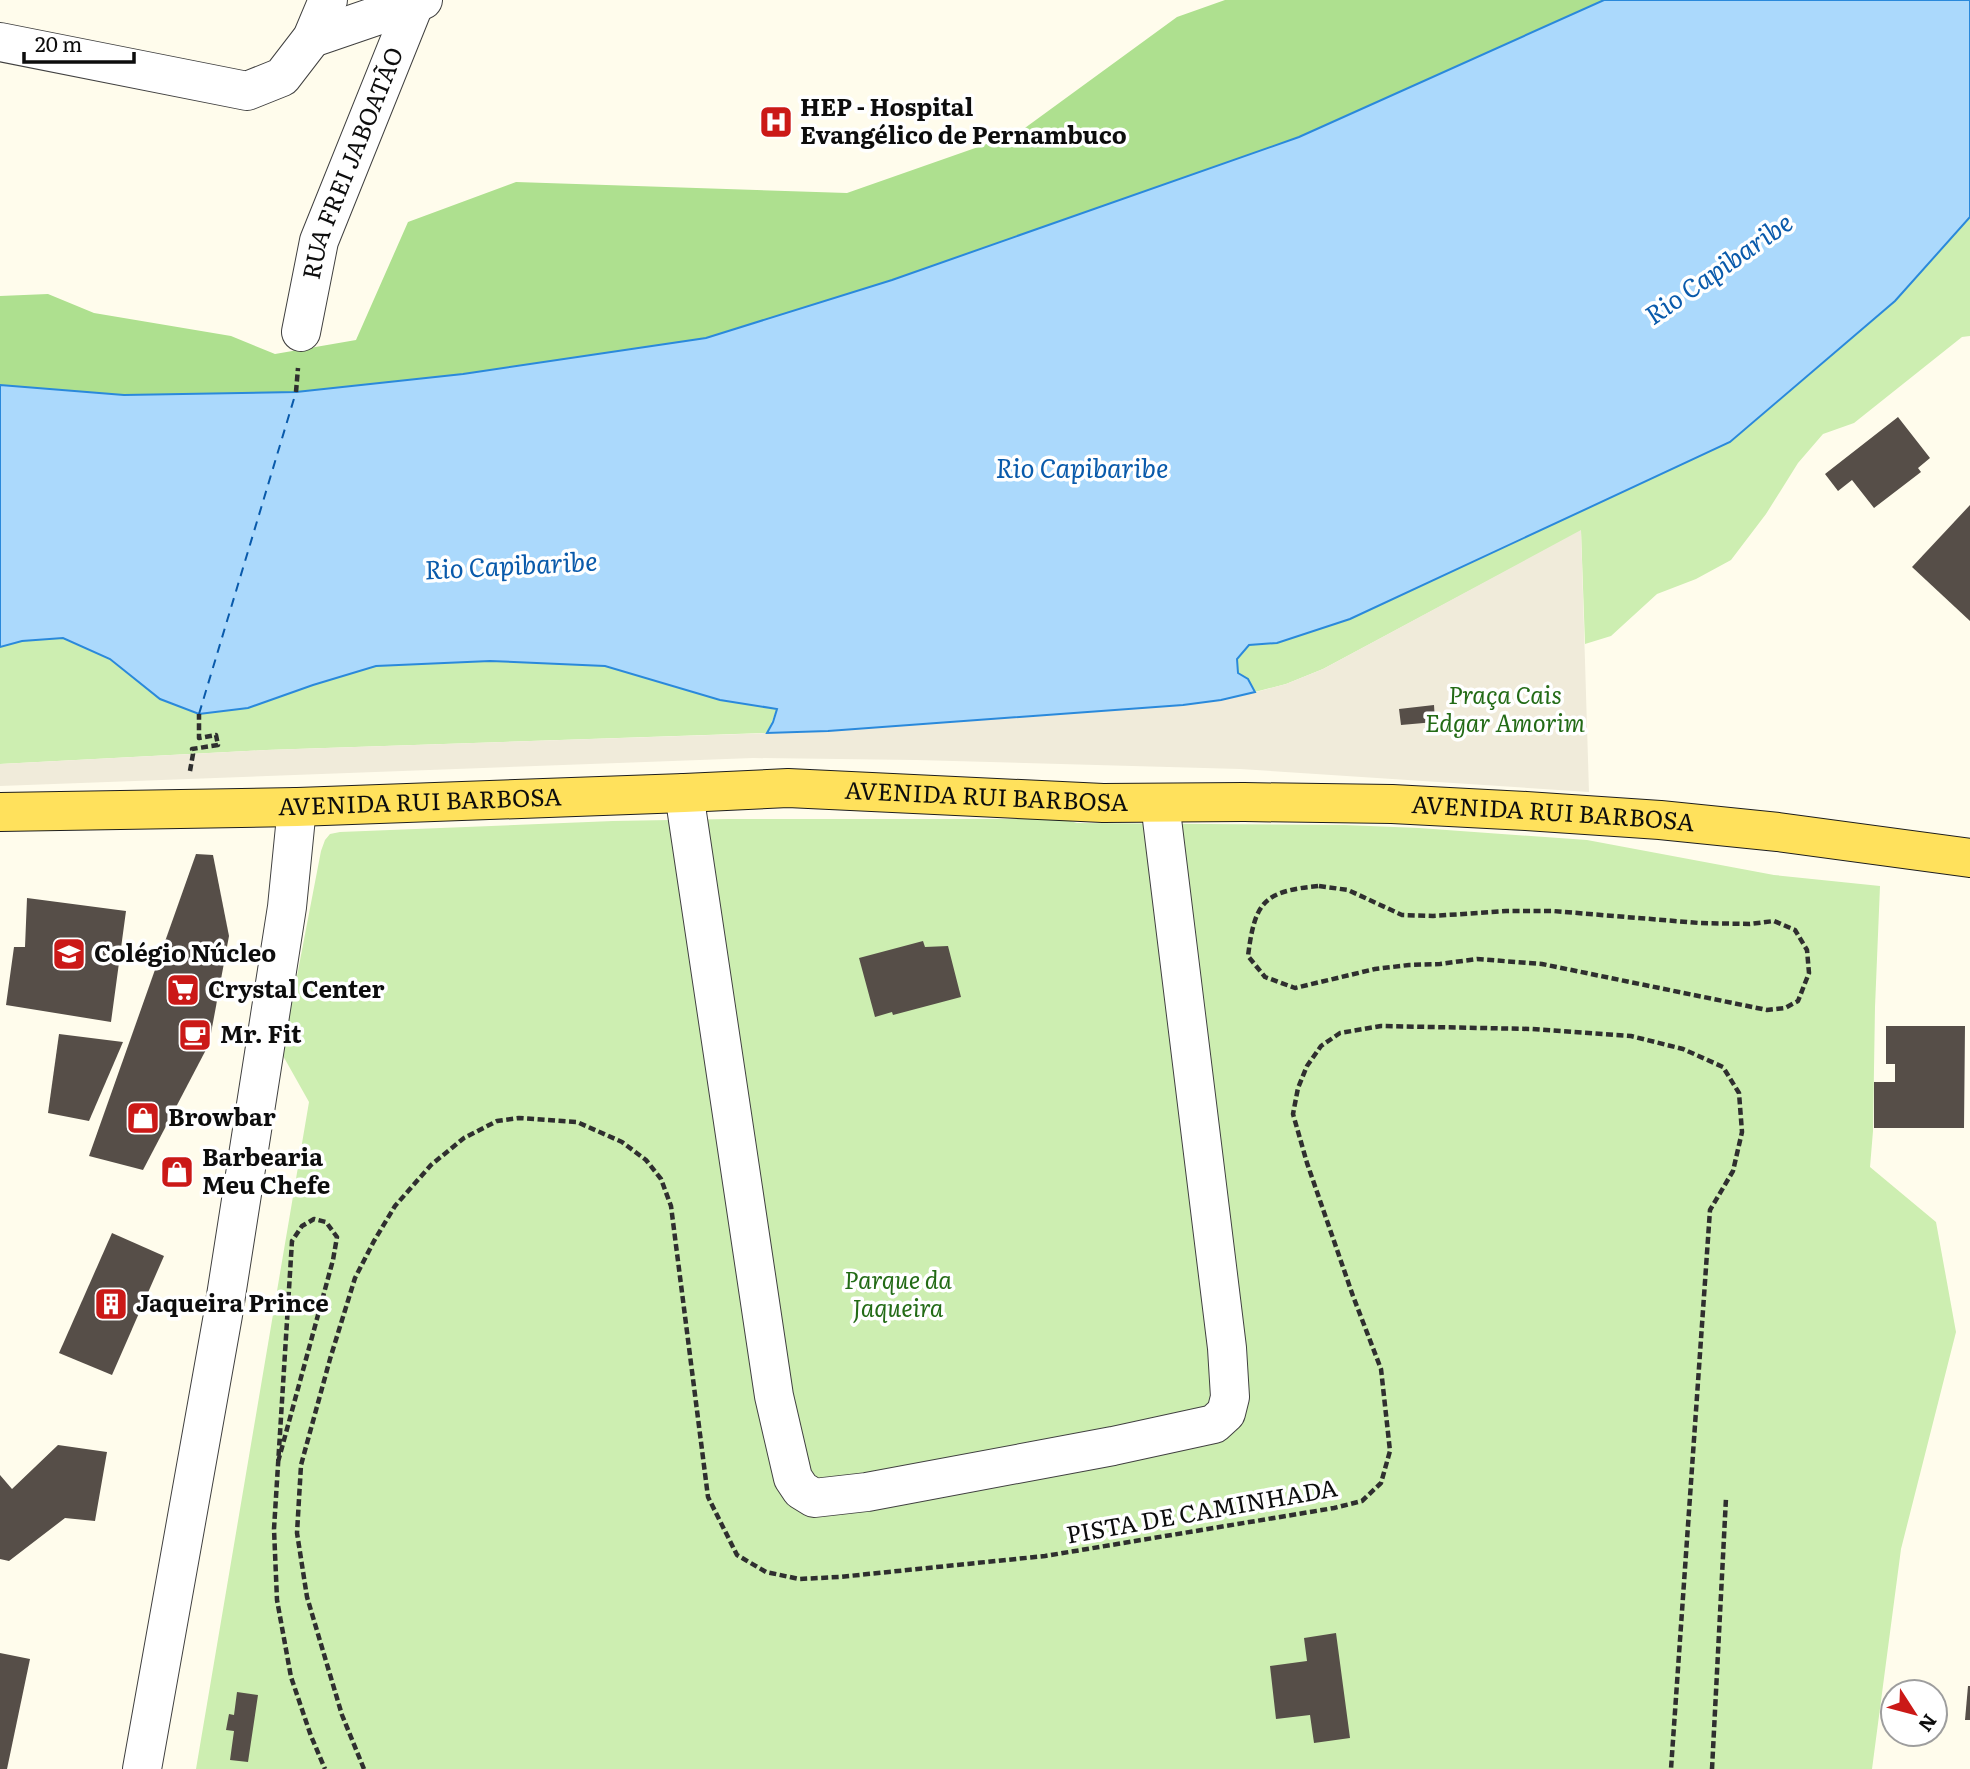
<svg xmlns="http://www.w3.org/2000/svg" width="1970" height="1769" font-family="Literata,serif">
	<rect width="100%" height="100%" fill="#fffcec"/>
	<g fill="#cdeeb1">
		<path d="M 1970,217 L 1970,336 L 1962,337 L 1854,423 L 1823,434 L 1798,463 L 1766,514 L 1731,560 L 1696,579 L 1657,594 L 1611,636 L 1585,644 L 1581,531 L 1323,669 L 1286,684 L 1255,692 L 1248,679 L 1238,673 L 1237,659 L 1249,645 L 1277,643 L 1350,619 L 1730,442 L 1895,301 Z"/>
		<path d="M 63,638 L 110,659 L 160,699 L 313,685 L 376,666 L 490,661 L 605,666 L 720,700 L 777,709 L 767,733 L 266,750 L 0,764 L 0,647 L 22,641 Z"/>
		<path d="M 729,819 L 1064,819 L 1077,823 L 1344,825 L 1419,828 L 1587,840 L 1774,875 L 1880,886 L 1875,1007 L 1873,1131 L 1870,1167 L 1936,1222 L 1956,1332 L 1901,1549 L 1872,1769 L 196,1769 L 309,1102 L 282,1054 L 321,851 L 325,840 L 330,834 L 340,832 L 613,821 Z"/>
	</g>
	<path fill="#aee08f" d="M 1225,0 L 1604,0 L 1299,137 L 892,280 L 706,338 L 463,374 L 296,392 L 124,395 L 0,385 L 0,296 L 48,294 L 94,313 L 231,336 L 275,354 L 356,340 L 408,222 L 516,182 L 847,193 L 1018,133 L 1177,17 Z"/>
	<path fill="#f0ebda" d="M 1581,530 L 1589,792 L 1240,769 L 916,760 L 753,758 L 0,786 L 0,764 L 266,750 L 828,731 L 1202,703 L 1241,696 L 1286,684 L 1323,669 Z"/>
	<path fill="#abd9fc" stroke="#2a89db" stroke-width="2" d="M 1604,0 L 1970,0 L 1970,217 L 1895,301 L 1730,442 L 1350,619 L 1277,643 L 1249,645 L 1237,659 L 1238,673 L 1248,679 L 1255,692 L 1221,700 L 1183,705 L 828,731 L 767,733 L 773,722 L 777,709 L 720,700 L 605,666 L 490,661 L 376,666 L 313,685 L 248,708 L 199,714 L 160,699 L 110,659 L 63,638 L 22,641 L 0,647 L 0,385 L 124,395 L 296,392 L 463,374 L 706,338 L 892,280 L 1299,137 Z"/>
	<g fill="none" stroke-linecap="round" stroke-linejoin="round">
		<path stroke="#095aab" stroke-width="2" stroke-dasharray="9 7" stroke-linecap="butt" d="M 199,714 L 296,392"/>
	</g>
	<g fill="#564e48">
		<path d="M 1898,417 L 1930,458 L 1918,468 L 1921,472 L 1874,508 L 1852,480 L 1838,491 L 1825,474 Z"/>
		<path d="M 1970,505 L 1970,621 L 1912,567 Z"/>
		<path d="M 1434,705 L 1435,722 L 1401,725 L 1399,709 Z"/>
		<path d="M 196,854 L 213,855 L 229,936 L 209,1044 L 143,1170 L 89,1156 Z"/>
		<path d="M 27,898 L 126,911 L 111,1022 L 6,1005 L 14,947 L 25,947 Z"/>
		<path d="M 923,941 L 925,947 L 948,946 L 961,997 L 893,1015 L 892,1012 L 875,1017 L 859,958 Z"/>
		<path d="M 1886,1026 L 1965,1026 L 1964,1128 L 1874,1128 L 1874,1082 L 1895,1082 L 1895,1064 L 1886,1064 Z"/>
		<path d="M 59,1034 L 123,1042 L 89,1121 L 48,1113 Z"/>
		<path d="M 112,1233 L 164,1256 L 112,1375 L 59,1353 Z"/>
		<path d="M 58,1445 L 107,1452 L 95,1521 L 65,1518 L 9,1561 L 0,1559 L 0,1475 L 12,1489 Z"/>
		<path d="M 1336,1633 L 1350,1738 L 1314,1743 L 1310,1715 L 1276,1719 L 1270,1666 L 1307,1661 L 1304,1638 Z"/>
		<path d="M 0,1653 L 30,1659 L 7,1769 L 0,1769 Z"/>
		<path d="M 1968,1686 L 1970,1686 L 1970,1720 L 1965,1720 Z"/>
		<path d="M 237,1692 L 258,1695 L 248,1762 L 230,1760 L 234,1731 L 226,1730 L 229,1714 L 234,1715 Z"/>
	</g>
	<g fill="none" stroke-linecap="round" stroke-linejoin="round">
		<defs>
			<g id="minor">
				<path d="M 312,38 L 423,0"/>
				<path d="M 0,42 L 247,91 L 282,77 L 312,38 L 328,0"/>
				<path id="s1" d="M 301,332 L 319,241 L 416,0"/>
				<path d="M 684,793 L 774,1396 L 793,1478 L 801,1490 L 814,1498 L 867,1492 L 1113,1446 L 1214,1424 L 1226,1413 L 1230,1397 L 1227,1348 L 1160,803"/>
				<path d="M 142,1769 L 223,1315 L 287,907 L 297,807"/>
			</g>
			<g id="major">
				<path id="s2" d="M 0,812 L 297,807 L 684,793 L 788,788 L 1103,803 L 1244,802 L 1392,804 L 1526,811 L 1660,820 L 1778,832 L 1970,858"/>
			</g>
		</defs>
		<use href="#minor" stroke="#404040" stroke-width="40"/>
		<use href="#major" stroke="#1e1e1e" stroke-width="40"/>
		<g stroke="#2f2f2f" stroke-width="4.5" stroke-dasharray="7 3.5" stroke-linecap="butt">
			<path d="M 296,392 L 298,368"/>
			<path d="M 190,771 L 193,754 L 192,749 L 218,745 L 216,735 L 199,738 L 199,714"/>
			<path d="M 1319,886 L 1348,890 L 1402,915 L 1433,916 L 1506,911 L 1553,911 L 1699,923 L 1750,924 L 1774,921 L 1795,930 L 1807,950 L 1809,973 L 1798,1001 L 1785,1008 L 1767,1010 L 1542,964 L 1477,959 L 1440,964 L 1409,965 L 1375,969 L 1295,988 L 1265,977 L 1248,956 C 1255,901 1264,891 1319,886 Z"/>
			<path d="M 278,1462 L 333,1260 L 337,1237 L 326,1222 L 314,1219 L 302,1226 L 292,1241 L 274,1529 L 277,1600 L 291,1677 L 311,1736 L 325,1769"/>
			<path d="M 364,1769 L 342,1715 L 307,1597 L 297,1533 L 301,1465 L 330,1359 L 355,1278 L 374,1241 L 395,1206 L 431,1165 L 464,1138 L 497,1121 L 519,1118 L 577,1122 L 622,1142 L 646,1160 L 661,1179 L 671,1206 L 708,1497 L 737,1555 L 766,1572 L 799,1579 L 839,1577 L 1045,1556 L 1334,1508 L 1362,1501 L 1381,1483 L 1390,1451 L 1381,1369 L 1353,1296 L 1307,1163 L 1293,1114 L 1298,1088 L 1307,1066 L 1321,1046 L 1340,1033 L 1381,1026 L 1531,1029 L 1631,1036 L 1683,1049 L 1723,1067 L 1739,1093 L 1742,1132 L 1733,1171 L 1710,1210 L 1671,1769"/>
			<path d="M 1712,1769 L 1726,1498"/>
		</g>
		<use href="#minor" stroke="#fff" stroke-width="38"/>
		<use href="#major" stroke="#ffe15c" stroke-width="38"/>
	</g>
	<defs>
		<symbol id="hospital-square" viewBox="-11 -11 22 22"><rect x="-9" y="-9" width="18" height="18" rx="4" fill="#cb1917" stroke="#fff"/><path d="M-5-5h3v3.5h4V-5h3V5h-3V1.5h-4V5h-3Z" fill="#fff"/></symbol>
		<symbol id="school-square" viewBox="-11 -11 22 22"><rect x="-9" y="-9" width="18" height="18" rx="4" fill="#cb1917" stroke="#fff"/><path d="M0-5L7-2L0 1L-7-2ZM-4 1L0 2.5L4 1V4Q0 6-4 4Z" fill="#fff"/></symbol>
		<symbol id="supermarket-square" viewBox="-11 -11 22 22"><rect x="-9" y="-9" width="18" height="18" rx="4" fill="#cb1917" stroke="#fff"/><path d="M-6-5.5h2.5l.6 2H6L4.5 2H-2.5L-4.4-4H-6ZM-1.5 3.2a1.3 1.3 0 1 0 .1 0ZM3 3.2a1.3 1.3 0 1 0 .1 0Z" fill="#fff"/></symbol>
		<symbol id="cafe-square" viewBox="-11 -11 22 22"><rect x="-9" y="-9" width="18" height="18" rx="4" fill="#cb1917" stroke="#fff"/><path d="M-5.5-4.5H6V0H3Q3 3.5 0 3.5H-2.5Q-5.5 3.5-5.5 0ZM3-3.2v2h1.7v-2ZM-6 4.5H4V6H-6Z" fill="#fff"/></symbol>
		<symbol id="shop-square" viewBox="-11 -11 22 22"><rect x="-9" y="-9" width="18" height="18" rx="4" fill="#cb1917" stroke="#fff"/><path d="M-5-2.5h2.3a2.7 3.5 0 0 1 5.4 0H5L5.5 6h-11ZM-1.5-2.5h3a1.5 2.3 0 0 0-3 0Z" fill="#fff"/></symbol>
		<symbol id="building-square" viewBox="-11 -11 22 22"><rect x="-9" y="-9" width="18" height="18" rx="4" fill="#cb1917" stroke="#fff"/><path d="M-4-6H4V6H1V3H-1V6H-4ZM-2.5-4.3h1.7v1.8h-1.7ZM.8-4.3h1.7v1.8H.8ZM-2.5-1h1.7V.8h-1.7ZM.8-1h1.7V.8H.8Z" fill="#fff"/></symbol>
	</defs>
	<g fill-rule="evenodd">
		<use href="#hospital-square" x="757" y="103" width="38" height="38"/>
		<use href="#school-square" x="50" y="935" width="38" height="38"/>
		<use href="#supermarket-square" x="164" y="971" width="38" height="38"/>
		<use href="#cafe-square" x="176" y="1016" width="38" height="38"/>
		<use href="#shop-square" x="124" y="1099" width="38" height="38"/>
		<use href="#shop-square" x="158" y="1153" width="38" height="38"/>
		<use href="#building-square" x="92" y="1285" width="38" height="38"/>
	</g>
	<g text-anchor="middle" stroke-width="7" stroke-linejoin="round" paint-order="stroke">
		<g font-size="24" font-weight="bold" fill="#0d0d0d" stroke="#fff" text-anchor="start">
			<text x="800" y="116">HEP - Hospital<tspan x="800" dy="28">Evangélico de Pernambuco</tspan></text>
			<text x="94" y="962">Colégio Núcleo</text>
			<text x="208" y="998">Crystal Center</text>
			<text x="220" y="1043">Mr. Fit</text>
			<text x="168" y="1126">Browbar</text>
			<text x="202" y="1166">Barbearia<tspan x="202" dy="28">Meu Chefe</tspan></text>
			<text x="136" y="1312">Jaqueira Prince</text>
		</g>
		<g font-size="24" fill="#0d0d0d" stroke="#fff">
			<text dy="8" stroke="none"><textPath href="#s1" startOffset="177">RUA FREI JABOATÃO</textPath></text>
			<text dy="8" stroke="none"><textPath href="#s2" startOffset="987">AVENIDA RUI BARBOSA</textPath></text>
			<text dy="8" stroke="none"><textPath href="#s2" startOffset="420">AVENIDA RUI BARBOSA</textPath></text>
			<text dy="8" stroke="none"><textPath href="#s2" startOffset="1554">AVENIDA RUI BARBOSA</textPath></text>
			<text transform="translate(1202 1512) rotate(-10)" y="8">PISTA DE CAMINHADA</text>
		</g>
		<g font-size="24" font-style="italic" fill="#236b16" stroke="#fff">
			<text x="1505" y="704">Praça Cais<tspan x="1505" dy="28">Edgar Amorim</tspan></text>
			<text x="898" y="1289">Parque da<tspan x="898" dy="28">Jaqueira</tspan></text>
		</g>
		<g font-size="26" font-style="italic" fill="#095aab" stroke="#fff">
			<text transform="translate(1719 269) rotate(-35)" y="9">Rio Capibaribe</text>
			<text x="1082" y="478">Rio Capibaribe</text>
			<text transform="translate(511 566) rotate(-3)" y="9">Rio Capibaribe</text>
		</g>
	</g>
	<g transform="translate(1914 1713) rotate(126)"><circle r="33" fill="#ffffff" stroke="#9e9e9e" stroke-width="2"/>
	<path d="M0-5L12 26L0 18L-12 26Z" fill="#cb1917"/>
	<text y="-10" font-size="19" font-weight="bold" text-anchor="middle" fill="#0d0d0d">N</text>
	</g>
	<path d="M24 52v10h110v-10" fill="none" stroke="#0d0d0d" stroke-width="3.5"/>
	<text x="35" y="52" font-size="21" fill="#0d0d0d" stroke="#ffffff" stroke-width="5" paint-order="stroke">20 m</text>
</svg>
